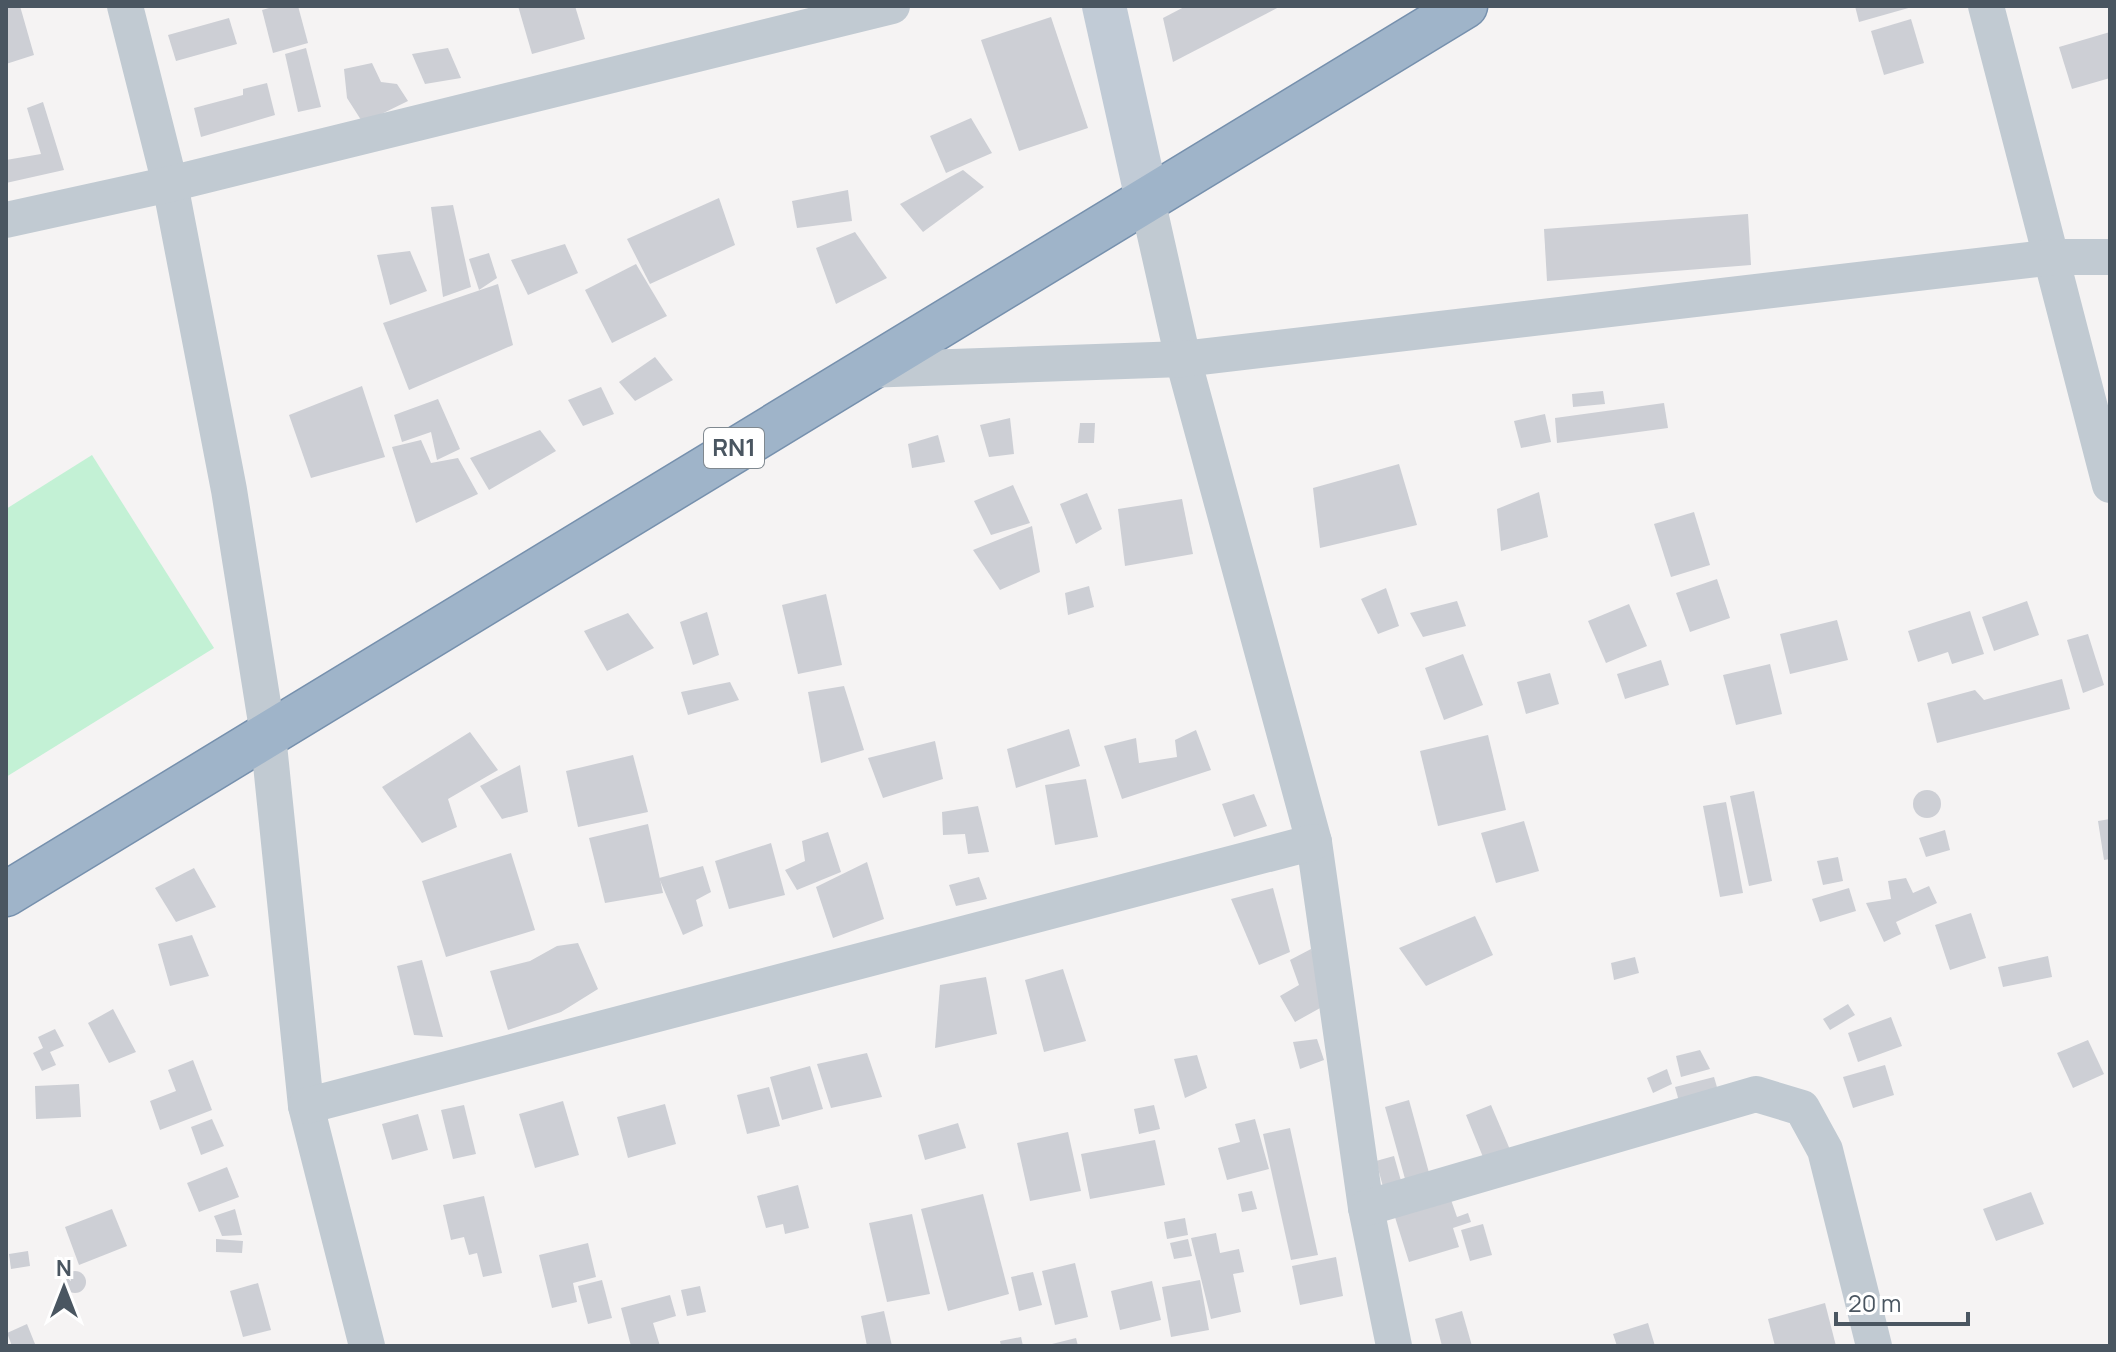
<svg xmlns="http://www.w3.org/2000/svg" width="2116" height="1352" font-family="Manrope,sans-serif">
	<rect width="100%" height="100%" fill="#f5f3f3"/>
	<path fill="#c3f1d5" d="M 92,455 L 214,648 L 6,777 L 6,509 Z"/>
	<g fill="#cdcfd5">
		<path d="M 20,6 L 34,55 L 6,64 L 6,7 Z"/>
		<path d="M 276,6 L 298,6 L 308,43 L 273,53 L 262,10 Z"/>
		<path d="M 518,6 L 575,6 L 585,39 L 532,54 Z"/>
		<path d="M 1186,6 L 1281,6 L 1173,62 L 1163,18 Z"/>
		<path d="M 1855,6 L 1912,6 L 1912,7 L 1859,22 Z"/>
		<path d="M 1051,17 L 1088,128 L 1019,151 L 981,40 Z"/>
		<path d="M 229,18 L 237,44 L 176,61 L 168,35 Z"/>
		<path d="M 1911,19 L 1924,63 L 1884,75 L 1871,31 Z"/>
		<path d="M 2110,32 L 2110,78 L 2072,89 L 2059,47 Z"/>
		<path d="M 306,48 L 321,107 L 298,112 L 285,54 Z"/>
		<path d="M 448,48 L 461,78 L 425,84 L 412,54 Z"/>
		<path d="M 372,63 L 381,82 L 397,84 L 408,101 L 363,123 L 347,98 L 344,69 Z"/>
		<path d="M 267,83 L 275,115 L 201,137 L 194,108 L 243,95 L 243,89 Z"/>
		<path d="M 43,102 L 64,170 L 6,183 L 6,160 L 41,154 L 27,108 Z"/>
		<path d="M 971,118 L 992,153 L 946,173 L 930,136 Z"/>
		<path d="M 963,170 L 984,187 L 923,232 L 900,204 Z"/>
		<path d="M 848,190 L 852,221 L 797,228 L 792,201 Z"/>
		<path d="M 719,198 L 735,245 L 650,284 L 627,239 Z"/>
		<path d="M 453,205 L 471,287 L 443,297 L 431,207 Z"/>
		<path d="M 1748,214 L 1751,265 L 1547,281 L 1544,229 Z"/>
		<path d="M 855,232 L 887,278 L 836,304 L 816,248 Z"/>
		<path d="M 565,244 L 578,273 L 528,295 L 511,260 Z"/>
		<path d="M 410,251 L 427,291 L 390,305 L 377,255 Z"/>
		<path d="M 489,253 L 497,278 L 479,290 L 469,259 Z"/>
		<path d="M 636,264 L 667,316 L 612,343 L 585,290 Z"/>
		<path d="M 498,284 L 513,345 L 409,390 L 383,323 Z"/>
		<path d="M 655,357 L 673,380 L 635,401 L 619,382 Z"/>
		<path d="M 362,386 L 385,457 L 311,478 L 289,415 Z"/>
		<path d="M 601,387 L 614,414 L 583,426 L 568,400 Z"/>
		<path d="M 1603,391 L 1605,404 L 1573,407 L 1572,394 Z"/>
		<path d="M 438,399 L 460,449 L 437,460 L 431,432 L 402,442 L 394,415 Z"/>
		<path d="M 1664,403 L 1668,428 L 1557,443 L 1555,418 Z"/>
		<path d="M 1545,414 L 1551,442 L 1521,448 L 1514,421 Z"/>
		<path d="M 1010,418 L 1014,454 L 989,457 L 980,425 Z"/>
		<path d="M 1080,423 L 1095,423 L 1094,443 L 1078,443 Z"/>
		<path d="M 540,430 L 556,451 L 489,490 L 470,458 Z"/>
		<path d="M 938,435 L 945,462 L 912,468 L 908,444 Z"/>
		<path d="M 421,440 L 431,463 L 458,458 L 478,494 L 416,523 L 392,447 Z"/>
		<path d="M 1399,464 L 1417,525 L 1320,548 L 1313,488 Z"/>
		<path d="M 1013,485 L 1030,523 L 991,535 L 974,501 Z"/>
		<path d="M 1539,492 L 1548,537 L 1501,551 L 1497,509 Z"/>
		<path d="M 1087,493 L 1102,529 L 1076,544 L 1060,504 Z"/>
		<path d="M 1182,499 L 1193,554 L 1125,566 L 1118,509 Z"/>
		<path d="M 1694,512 L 1710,565 L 1671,577 L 1654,524 Z"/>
		<path d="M 1032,526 L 1040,572 L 1000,590 L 973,550 Z"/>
		<path d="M 1717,579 L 1730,618 L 1690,632 L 1676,593 Z"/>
		<path d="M 1089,586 L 1094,607 L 1068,615 L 1065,593 Z"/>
		<path d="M 1386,588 L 1399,626 L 1378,634 L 1361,599 Z"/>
		<path d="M 826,594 L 842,665 L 798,674 L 782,605 Z"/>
		<path d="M 1457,601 L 1466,626 L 1423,637 L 1410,613 Z"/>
		<path d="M 2027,601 L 2039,635 L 1994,651 L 1982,617 Z"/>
		<path d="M 1629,604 L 1647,646 L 1606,663 L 1588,621 Z"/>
		<path d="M 1970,611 L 1984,654 L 1952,664 L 1948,652 L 1918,662 L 1908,631 Z"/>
		<path d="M 707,612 L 719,655 L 693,665 L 680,622 Z"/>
		<path d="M 628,613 L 654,648 L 607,671 L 584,631 Z"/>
		<path d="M 1837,620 L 1848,660 L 1790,674 L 1780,634 Z"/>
		<path d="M 2088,634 L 2104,685 L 2083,693 L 2067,640 Z"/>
		<path d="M 1463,654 L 1483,705 L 1444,720 L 1425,668 Z"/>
		<path d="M 1661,660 L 1669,685 L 1625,699 L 1617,674 Z"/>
		<path d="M 1770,664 L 1782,714 L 1736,725 L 1723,675 Z"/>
		<path d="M 1550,673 L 1559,704 L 1526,714 L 1517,682 Z"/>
		<path d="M 2062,679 L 2070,709 L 1937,743 L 1927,703 L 1975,690 L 1984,700 Z"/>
		<path d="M 730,682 L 739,700 L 688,715 L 681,692 Z"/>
		<path d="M 844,686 L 864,750 L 821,763 L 808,692 Z"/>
		<path d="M 1069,729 L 1080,766 L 1016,788 L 1007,749 Z"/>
		<path d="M 1196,730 L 1211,770 L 1122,799 L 1104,746 L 1136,738 L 1139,763 L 1177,757 L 1175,740 Z"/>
		<path d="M 470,732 L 498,770 L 448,799 L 457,827 L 422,843 L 382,787 Z"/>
		<path d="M 1488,735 L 1506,810 L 1438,826 L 1420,751 Z"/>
		<path d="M 935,741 L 943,779 L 883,798 L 868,758 Z"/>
		<path d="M 633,755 L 648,812 L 578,827 L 566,771 Z"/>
		<path d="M 520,765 L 528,812 L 502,819 L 480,786 Z"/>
		<path d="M 1086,779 L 1098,837 L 1055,845 L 1045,785 Z"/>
		<circle cx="1927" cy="804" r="14"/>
		<path d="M 1754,791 L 1772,881 L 1749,886 L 1730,796 Z"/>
		<path d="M 1254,794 L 1267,826 L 1234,837 L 1222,804 Z"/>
		<path d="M 1726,802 L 1743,893 L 1720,897 L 1703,806 Z"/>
		<path d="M 978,806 L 989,852 L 968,854 L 965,834 L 943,835 L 942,812 Z"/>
		<path d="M 2110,819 L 2110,859 L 2104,860 L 2098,821 Z"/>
		<path d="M 1524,821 L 1539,871 L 1496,883 L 1481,833 Z"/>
		<path d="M 648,824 L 663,893 L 605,903 L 589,838 Z"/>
		<path d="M 1945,830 L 1950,850 L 1926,857 L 1919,838 Z"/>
		<path d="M 828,832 L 841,872 L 797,890 L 785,870 L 805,861 L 802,841 Z"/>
		<path d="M 771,843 L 785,895 L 729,909 L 715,861 Z"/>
		<path d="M 511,853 L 535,930 L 446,957 L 422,881 Z"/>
		<path d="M 1838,857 L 1843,881 L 1823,885 L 1817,861 Z"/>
		<path d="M 867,862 L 884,919 L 833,938 L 816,887 Z"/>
		<path d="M 703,866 L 711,892 L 696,900 L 703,926 L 683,935 L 659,878 Z"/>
		<path d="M 194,868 L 216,907 L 176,922 L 155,888 Z"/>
		<path d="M 979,877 L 987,899 L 956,906 L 949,885 Z"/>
		<path d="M 1906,878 L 1913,893 L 1929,886 L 1937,903 L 1896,922 L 1901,934 L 1884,942 L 1866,903 L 1891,899 L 1888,881 Z"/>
		<path d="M 1273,888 L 1290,952 L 1259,965 L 1231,899 Z"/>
		<path d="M 1849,888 L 1856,911 L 1820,922 L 1812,899 Z"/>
		<path d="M 1971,913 L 1986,958 L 1950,970 L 1935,925 Z"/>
		<path d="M 1475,916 L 1493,955 L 1426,986 L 1399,948 Z"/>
		<path d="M 192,935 L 209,976 L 170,986 L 158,944 Z"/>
		<path d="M 578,943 L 598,989 L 561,1012 L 508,1030 L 490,971 L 530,961 L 557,946 Z"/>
		<path d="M 1311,949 L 1331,1002 L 1295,1022 L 1280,996 L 1299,985 L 1290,960 Z"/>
		<path d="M 2048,956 L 2052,977 L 2003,987 L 1998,967 Z"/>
		<path d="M 1635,957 L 1639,973 L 1614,980 L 1611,963 Z"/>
		<path d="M 422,960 L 443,1037 L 414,1035 L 397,966 Z"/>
		<path d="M 1063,969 L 1086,1041 L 1044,1052 L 1025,980 Z"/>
		<path d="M 986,977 L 997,1034 L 935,1048 L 940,985 Z"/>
		<path d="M 1848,1004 L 1855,1015 L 1830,1030 L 1823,1019 Z"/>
		<path d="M 113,1009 L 136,1052 L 109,1063 L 88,1023 Z"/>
		<path d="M 1891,1017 L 1902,1046 L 1858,1062 L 1848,1033 Z"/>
		<path d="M 55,1029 L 64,1046 L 50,1052 L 56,1065 L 42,1071 L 33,1053 L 43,1048 L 38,1037 Z"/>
		<path d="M 1317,1039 L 1324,1060 L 1300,1069 L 1293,1042 Z"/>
		<path d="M 2088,1040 L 2104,1074 L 2073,1088 L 2057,1053 Z"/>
		<path d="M 1700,1050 L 1710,1069 L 1681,1077 L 1676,1056 Z"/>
		<path d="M 867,1053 L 882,1097 L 831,1108 L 817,1064 Z"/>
		<path d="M 1197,1055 L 1207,1088 L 1185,1098 L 1174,1059 Z"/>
		<path d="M 193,1060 L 212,1110 L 160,1130 L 150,1101 L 176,1091 L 168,1070 Z"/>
		<path d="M 1885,1065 L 1894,1095 L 1853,1108 L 1843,1077 Z"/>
		<path d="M 810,1066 L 823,1109 L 782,1120 L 770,1077 Z"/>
		<path d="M 1667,1069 L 1672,1084 L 1653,1093 L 1647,1078 Z"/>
		<path d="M 1714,1077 L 1719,1094 L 1680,1105 L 1675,1087 Z"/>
		<path d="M 79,1084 L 81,1117 L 36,1119 L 35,1086 Z"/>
		<path d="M 769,1087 L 780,1126 L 747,1134 L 737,1095 Z"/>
		<path d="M 1409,1100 L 1431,1180 L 1407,1186 L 1385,1107 Z"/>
		<path d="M 563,1101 L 579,1155 L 535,1168 L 519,1114 Z"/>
		<path d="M 665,1104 L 676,1144 L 628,1158 L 617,1117 Z"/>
		<path d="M 464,1105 L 476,1154 L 453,1159 L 441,1110 Z"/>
		<path d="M 1154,1105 L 1160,1129 L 1139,1134 L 1134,1109 Z"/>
		<path d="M 1491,1105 L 1511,1152 L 1485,1162 L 1466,1115 Z"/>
		<path d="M 418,1114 L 428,1150 L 392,1160 L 382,1124 Z"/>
		<path d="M 212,1119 L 224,1146 L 201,1155 L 191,1127 Z"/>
		<path d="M 1255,1119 L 1269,1169 L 1227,1180 L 1218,1148 L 1240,1142 L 1235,1124 Z"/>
		<path d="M 958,1123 L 966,1148 L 925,1160 L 918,1135 Z"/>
		<path d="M 1290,1128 L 1318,1255 L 1291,1260 L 1263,1134 Z"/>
		<path d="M 1068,1132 L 1081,1191 L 1030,1201 L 1017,1143 Z"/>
		<path d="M 1155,1140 L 1165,1185 L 1090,1199 L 1081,1154 Z"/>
		<path d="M 1394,1156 L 1403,1188 L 1385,1194 L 1376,1161 Z"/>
		<path d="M 227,1167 L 239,1197 L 199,1212 L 187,1183 Z"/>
		<path d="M 798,1185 L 809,1228 L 785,1234 L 783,1224 L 766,1228 L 757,1196 Z"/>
		<path d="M 1252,1191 L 1257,1209 L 1242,1212 L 1238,1194 Z"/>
		<path d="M 2031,1192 L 2044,1224 L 1996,1241 L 1983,1209 Z"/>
		<path d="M 983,1194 L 1009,1294 L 948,1311 L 921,1209 Z"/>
		<path d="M 484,1196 L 502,1273 L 483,1277 L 477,1253 L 469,1255 L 464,1237 L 451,1240 L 443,1205 Z"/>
		<path d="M 1450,1197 L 1457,1217 L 1468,1213 L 1471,1222 L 1453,1228 L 1459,1247 L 1409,1262 L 1394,1214 Z"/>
		<path d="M 112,1209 L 127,1246 L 79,1265 L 65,1227 Z"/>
		<path d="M 235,1209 L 242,1235 L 222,1236 L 214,1216 Z"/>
		<path d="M 912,1214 L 930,1294 L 887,1302 L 869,1223 Z"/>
		<path d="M 1185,1218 L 1188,1235 L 1167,1239 L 1164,1222 Z"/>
		<path d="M 1483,1224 L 1492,1255 L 1470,1261 L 1461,1230 Z"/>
		<path d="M 1216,1233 L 1220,1253 L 1239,1249 L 1244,1272 L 1233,1274 L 1241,1312 L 1211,1319 L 1191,1238 Z"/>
		<path d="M 216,1239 L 243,1241 L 242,1253 L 216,1252 Z"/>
		<path d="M 1188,1239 L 1192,1256 L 1174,1259 L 1170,1243 Z"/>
		<path d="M 588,1243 L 596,1277 L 573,1283 L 577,1302 L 552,1308 L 539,1255 Z"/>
		<path d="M 28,1251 L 30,1266 L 11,1269 L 9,1254 Z"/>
		<path d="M 1336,1257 L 1343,1296 L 1300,1305 L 1292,1266 Z"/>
		<path d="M 1075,1263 L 1088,1317 L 1055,1325 L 1042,1271 Z"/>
		<circle cx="75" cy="1282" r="11"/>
		<path d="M 1033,1272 L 1042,1305 L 1019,1311 L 1011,1277 Z"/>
		<path d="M 602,1280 L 612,1318 L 588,1324 L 578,1286 Z"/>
		<path d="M 1200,1280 L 1209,1330 L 1171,1337 L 1162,1287 Z"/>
		<path d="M 1152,1281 L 1161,1320 L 1120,1330 L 1111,1291 Z"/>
		<path d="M 258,1283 L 271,1330 L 243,1337 L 230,1291 Z"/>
		<path d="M 700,1286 L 706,1312 L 687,1316 L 681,1290 Z"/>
		<path d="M 670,1295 L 676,1316 L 653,1323 L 660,1346 L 631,1346 L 621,1308 Z"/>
		<path d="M 1825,1303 L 1836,1346 L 1775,1346 L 1768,1319 Z"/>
		<path d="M 884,1311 L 892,1346 L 867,1346 L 861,1316 Z"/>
		<path d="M 1462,1311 L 1472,1346 L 1442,1346 L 1435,1319 Z"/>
		<path d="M 1648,1323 L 1655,1346 L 1617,1346 L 1613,1334 Z"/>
		<path d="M 27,1324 L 35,1344 L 12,1346 L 7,1333 Z"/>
		<path d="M 1021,1337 L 1023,1346 L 1001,1346 L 1000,1341 Z"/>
		<path d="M 1076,1338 L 1078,1346 L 1048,1346 L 1048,1345 Z"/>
	</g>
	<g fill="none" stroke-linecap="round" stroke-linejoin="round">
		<defs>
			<path id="trunk" d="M 6,894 L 1465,6"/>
		</defs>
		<use href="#trunk" stroke="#7690ad" stroke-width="47"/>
		<g stroke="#c1cad2" stroke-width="36">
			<path d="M 125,6 L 170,184 L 229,490 L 268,735 L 306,1106 L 367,1346"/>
			<path d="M 1986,6 L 2110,485"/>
			<path d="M 1147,199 L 1183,359 L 1314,842 L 1366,1208 L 1394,1346"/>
			<path d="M 6,220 L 170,184 L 892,6"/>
			<path d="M 864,370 L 1183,359 L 2054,257 L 2110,257"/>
			<path d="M 306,1106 L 1314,842"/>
			<path d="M 1366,1208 L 1756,1094 L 1802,1108 L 1825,1150 L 1874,1346"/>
		</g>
		<path stroke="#c1cbd6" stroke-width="44" d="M 1104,6 L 1147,199"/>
		<use href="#trunk" stroke="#9fb4c9" stroke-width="44"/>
	</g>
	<g text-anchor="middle" stroke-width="7" stroke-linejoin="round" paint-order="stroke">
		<rect fill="#fff" stroke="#808990" stroke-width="2" x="704" y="428" width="60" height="40" rx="6"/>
		<g font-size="24" font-weight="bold" fill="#4a5661">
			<text x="734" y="456">RN1</text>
		</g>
	</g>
	<rect width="2116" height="1352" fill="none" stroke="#4a5661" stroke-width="16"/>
	<g transform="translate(64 1288)" stroke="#ffffff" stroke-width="6" paint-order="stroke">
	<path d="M0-6L14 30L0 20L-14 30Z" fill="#4a5661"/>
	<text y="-12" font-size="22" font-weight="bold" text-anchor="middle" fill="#4a5661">N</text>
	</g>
	<path d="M1836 1312v12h132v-12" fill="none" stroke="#4a5661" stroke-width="4"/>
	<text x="1848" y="1312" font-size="24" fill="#4a5661" stroke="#ffffff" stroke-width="6" paint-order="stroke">20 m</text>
</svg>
